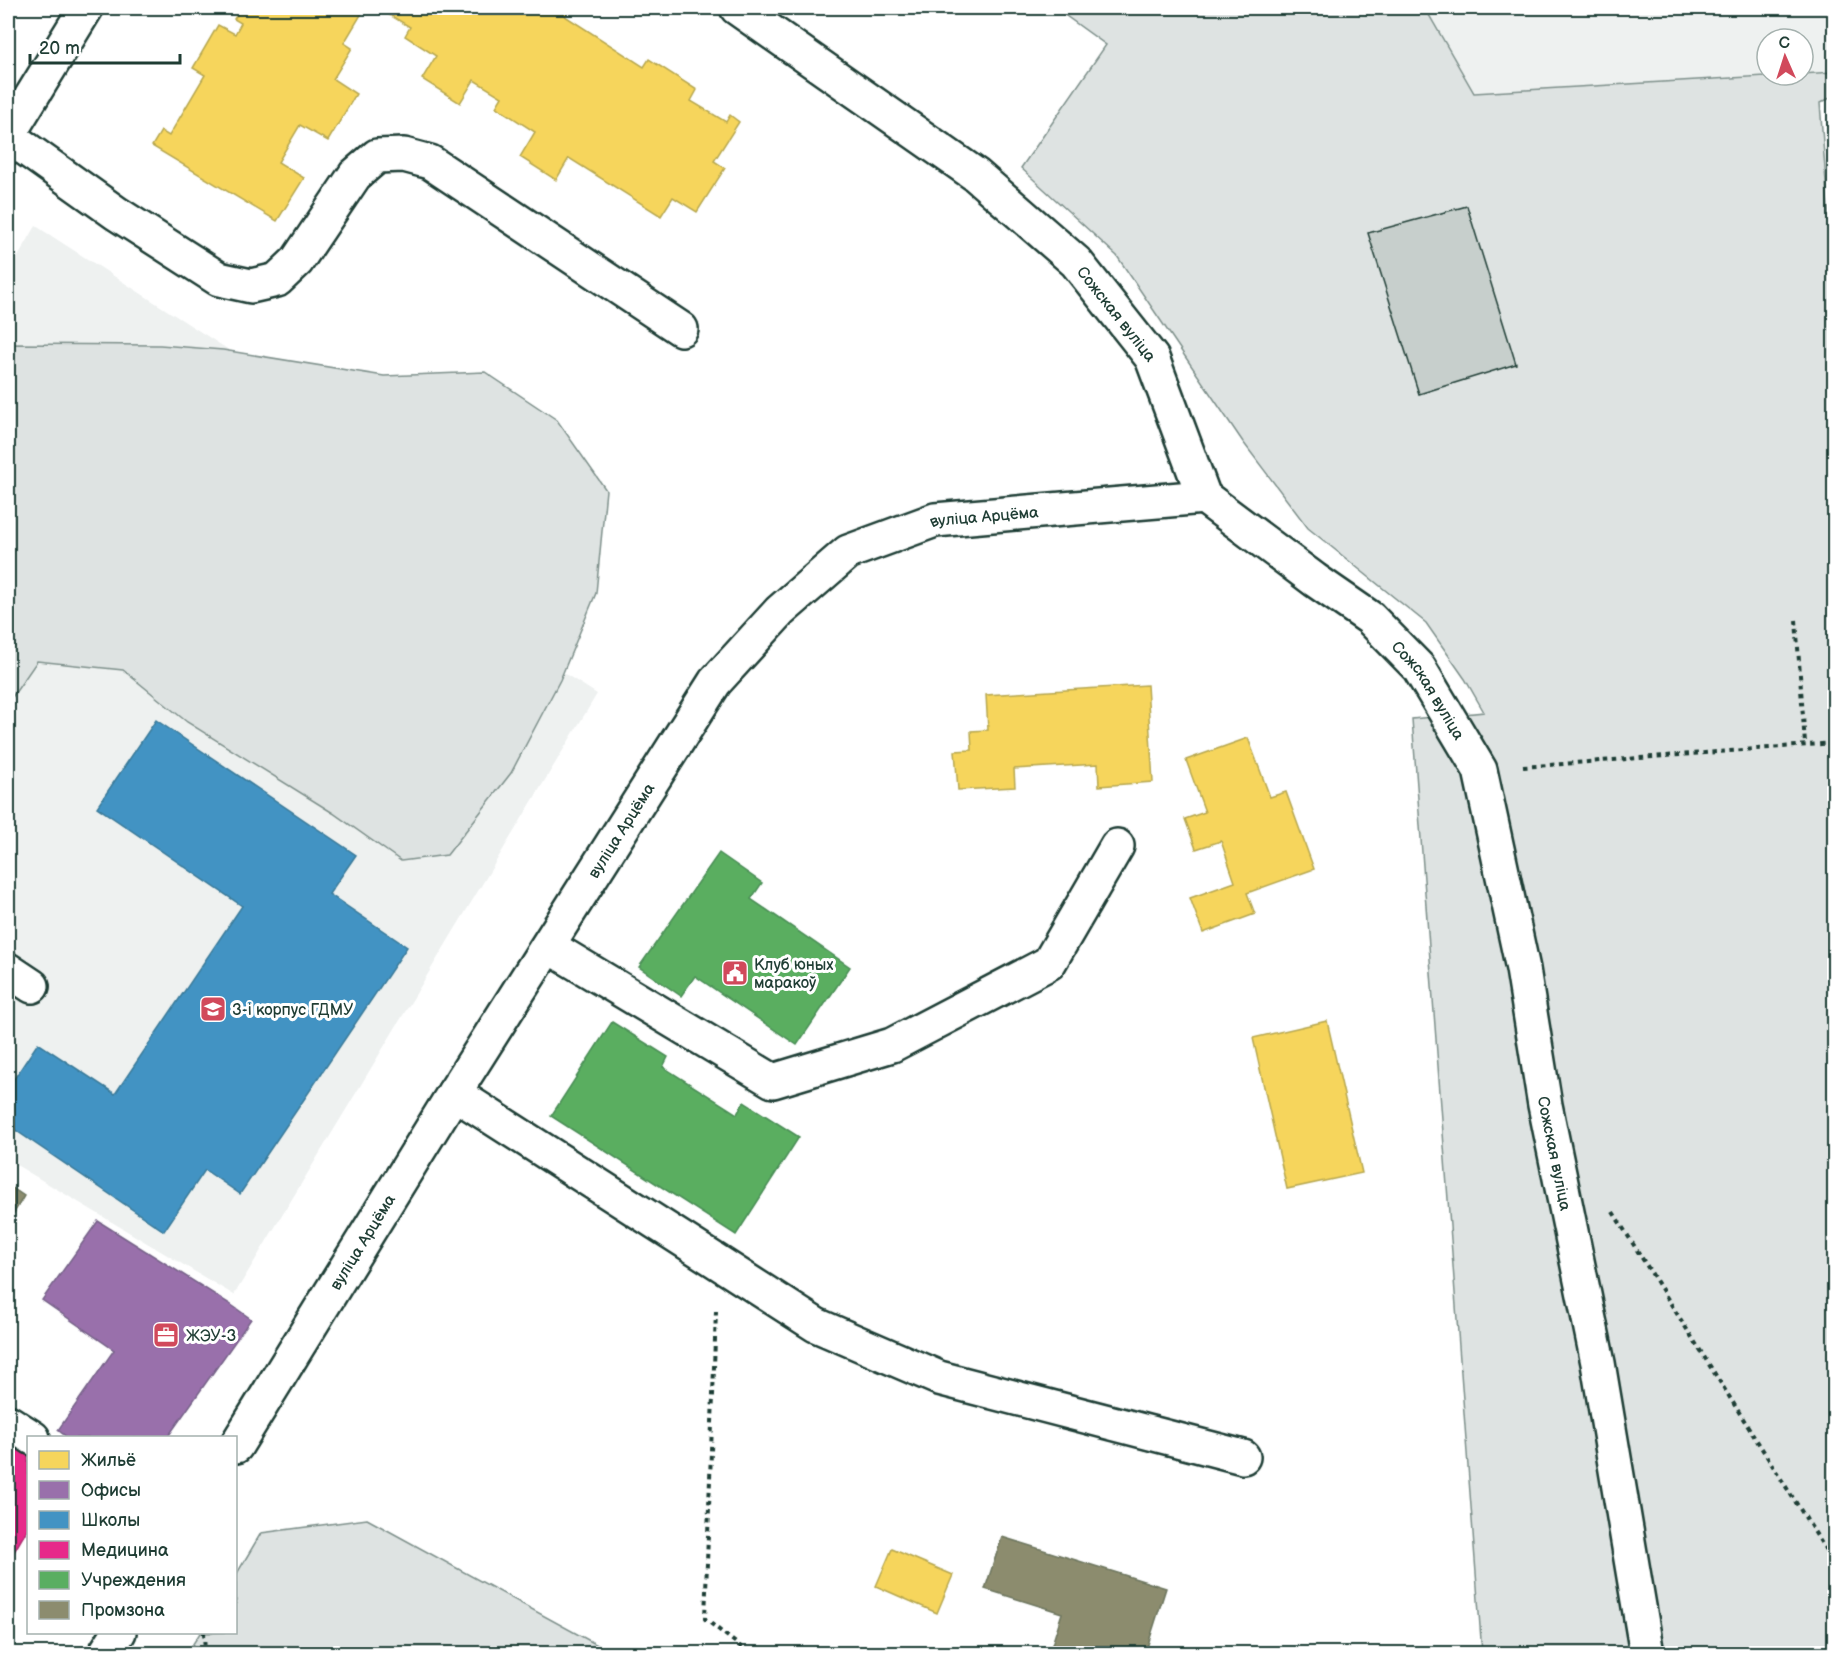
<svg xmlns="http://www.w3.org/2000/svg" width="1842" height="1661" font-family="'Balsamiq Sans',sans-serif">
	<rect width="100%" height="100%" fill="#fff"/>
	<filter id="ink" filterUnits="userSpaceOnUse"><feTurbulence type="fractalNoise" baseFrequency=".0167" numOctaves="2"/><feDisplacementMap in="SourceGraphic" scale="12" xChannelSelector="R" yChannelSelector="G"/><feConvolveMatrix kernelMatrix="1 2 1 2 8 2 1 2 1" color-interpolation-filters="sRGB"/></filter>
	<g filter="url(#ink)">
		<g fill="#eef1f0">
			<path d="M 1425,8 L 1834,8 L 1834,72 L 1803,74 L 1803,39 L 1767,39 L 1767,75 L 1785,75 L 1474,93 Z"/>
			<path d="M 36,226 L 336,419 L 292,502 L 597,694 L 234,1295 L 8,1160 L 8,274 Z"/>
		</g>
		<g fill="#dee3e2" stroke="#7e908b" stroke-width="1.5">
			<path d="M 1055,8 L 1425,8 L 1474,93 L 1834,72 L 1834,96 L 1820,103 L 1834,288 L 1834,1653 L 1482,1653 L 1412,719 L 1484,712 L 1465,679 L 1426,623 L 1308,528 L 1243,442 L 1117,256 L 1021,168 L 1106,45 Z"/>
			<path d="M 8,344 L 160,345 L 223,350 L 384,376 L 485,372 L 557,420 L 606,490 L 596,593 L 560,680 L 511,773 L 447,855 L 401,861 L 333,813 L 187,722 L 123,670 L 37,661 L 8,703 Z"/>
			<path d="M 367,1519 L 612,1653 L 187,1653 L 200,1633 L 236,1632 L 236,1575 L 261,1533 Z"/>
		</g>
		<g fill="#f6d55c" stroke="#b6a750" stroke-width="1.5">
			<path d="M 241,8 L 248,10 L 250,8 L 365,8 L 344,43 L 352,48 L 333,79 L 356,94 L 328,141 L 300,125 L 278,162 L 304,178 L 277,221 L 152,146 L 161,131 L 169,136 L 205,75 L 193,68 L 218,25 L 235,34 L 241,23 L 234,19 Z"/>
			<path d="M 378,8 L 570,8 L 565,16 L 644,67 L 649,59 L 697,90 L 691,101 L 726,122 L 730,115 L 739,122 L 714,161 L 725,168 L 697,212 L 673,197 L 661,216 L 569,158 L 556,180 L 520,157 L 535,132 L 496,107 L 502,97 L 474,80 L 460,103 L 422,79 L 436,56 L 405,36 L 410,27 Z"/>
			<path d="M 1147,685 L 1153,782 L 1099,786 L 1098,764 L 1014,769 L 1015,787 L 958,790 L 955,751 L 972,750 L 971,731 L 988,730 L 986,695 Z"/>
			<path d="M 1248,738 L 1270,797 L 1286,792 L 1314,869 L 1247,893 L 1255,914 L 1203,933 L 1190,898 L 1235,882 L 1221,841 L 1196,849 L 1185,819 L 1205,812 L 1186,760 Z"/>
			<path d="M 1327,1021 L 1362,1173 L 1287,1189 L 1253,1038 Z"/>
			<path d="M 892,1549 L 953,1575 L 937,1613 L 876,1586 Z"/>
		</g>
		<path fill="#9970ab" stroke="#746187" stroke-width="1.5" d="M 98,1221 L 230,1304 L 251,1319 L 167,1438 L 68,1438 L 58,1430 L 114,1350 L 42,1300 Z"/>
		<path fill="#4393c3" stroke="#387998" stroke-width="1.5" d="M 156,720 L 356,855 L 329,894 L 407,947 L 240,1194 L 205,1170 L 164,1231 L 8,1125 L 8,1088 L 38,1043 L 115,1094 L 242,906 L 97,807 Z"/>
		<path fill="#e7298a" stroke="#ab2f70" stroke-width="1.5" d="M 8,1443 L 28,1456 L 28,1528 L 8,1562 Z"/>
		<g fill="#5aae61" stroke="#488c54" stroke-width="1.5">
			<path d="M 719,853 L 762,883 L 751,899 L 850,967 L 797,1045 L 695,976 L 681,996 L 639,967 Z"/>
			<path d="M 612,1022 L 668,1057 L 663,1067 L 737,1114 L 744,1102 L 799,1137 L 736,1235 L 551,1116 Z"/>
		</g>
		<g fill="#8c8c6e" stroke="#6b745d" stroke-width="1.5">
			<path d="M 8,1185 L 24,1196 L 8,1223 Z"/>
			<path d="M 1002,1537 L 1166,1588 L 1145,1654 L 1049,1654 L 1062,1613 L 985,1589 Z"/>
		</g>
		<path fill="#c7cfcc" stroke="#1f3d34" stroke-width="1.5" d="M 1467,206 L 1516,364 L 1419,394 L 1368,233 Z"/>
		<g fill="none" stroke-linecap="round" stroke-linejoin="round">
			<defs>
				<g id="minor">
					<path id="s1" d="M 737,8 L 976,175 L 1076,262 L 1152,358 L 1204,497 L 1315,580 L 1370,618 L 1419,668 L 1480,770 L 1523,969 L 1545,1105 L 1598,1363 L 1647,1654"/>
					<path d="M 8,135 L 86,8"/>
					<path d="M 8,136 L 116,213 L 219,279 L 251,286 L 277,280 L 297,261 L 355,175 L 377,156 L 404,155 L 430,162 L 681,329"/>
					<path d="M 548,946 L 773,1081 L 892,1045 L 1049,963 L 1117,846"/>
					<path d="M 8,970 L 32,986"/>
					<path d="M 454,1093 L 816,1325 L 939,1378 L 1243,1457"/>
					<path d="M 8,1422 L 33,1438"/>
					<path id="s2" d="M 236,1446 L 454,1093 L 715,682 L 780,611 L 848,552 L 935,520 L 1204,497"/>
					<path d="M 105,1654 L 119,1632"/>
				</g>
			</defs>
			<use href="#minor" stroke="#1f3d34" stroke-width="38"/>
			<g stroke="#1f3d34" stroke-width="4" stroke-dasharray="4.5 4.5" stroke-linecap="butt">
				<path d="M 1796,620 L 1805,744"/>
				<path d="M 1523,767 L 1834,743"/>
				<path d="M 1613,1212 L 1834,1563"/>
				<path d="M 716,1311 L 705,1619 L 750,1654"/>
				<path d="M 204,1632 L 205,1654"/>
			</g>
			<use href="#minor" stroke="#fff" stroke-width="33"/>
		</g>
	</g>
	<defs>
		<symbol id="civic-square" viewBox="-11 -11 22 22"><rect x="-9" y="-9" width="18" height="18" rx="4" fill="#d1495b" stroke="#fff"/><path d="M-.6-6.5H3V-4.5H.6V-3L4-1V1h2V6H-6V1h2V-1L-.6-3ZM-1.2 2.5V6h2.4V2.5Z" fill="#fff"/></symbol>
		<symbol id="university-square" viewBox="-11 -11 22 22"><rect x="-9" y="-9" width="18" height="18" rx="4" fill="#d1495b" stroke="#fff"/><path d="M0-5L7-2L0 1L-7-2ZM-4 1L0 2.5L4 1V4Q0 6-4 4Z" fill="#fff"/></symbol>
		<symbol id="office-square" viewBox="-11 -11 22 22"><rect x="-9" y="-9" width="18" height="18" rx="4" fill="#d1495b" stroke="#fff"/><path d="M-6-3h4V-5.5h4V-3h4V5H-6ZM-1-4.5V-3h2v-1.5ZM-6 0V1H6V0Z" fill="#fff"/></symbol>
	</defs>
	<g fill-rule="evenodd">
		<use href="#civic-square" x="720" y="958" width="30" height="30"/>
		<use href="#university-square" x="198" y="994" width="30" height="30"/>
		<use href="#office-square" x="151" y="1320" width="30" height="30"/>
	</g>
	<g text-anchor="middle" stroke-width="6" stroke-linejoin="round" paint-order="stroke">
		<g font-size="16" fill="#1f3d34" stroke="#fff">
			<text dy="6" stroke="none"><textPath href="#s1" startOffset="490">Сожская вуліца</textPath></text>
			<text dy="6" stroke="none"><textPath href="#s2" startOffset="1230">вуліца Арцёма</textPath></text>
			<text dy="6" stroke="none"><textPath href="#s1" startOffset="994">Сожская вуліца</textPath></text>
			<text dy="6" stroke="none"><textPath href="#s2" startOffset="726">вуліца Арцёма</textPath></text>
			<text dy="6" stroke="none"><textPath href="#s1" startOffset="1480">Сожская вуліца</textPath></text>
			<text dy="6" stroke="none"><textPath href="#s2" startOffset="240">вуліца Арцёма</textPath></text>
		</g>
		<g font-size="16" fill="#1f3d34" stroke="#fff" text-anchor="start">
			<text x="754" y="970">Клуб юных<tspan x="754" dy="18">маракоў</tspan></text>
			<text x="232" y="1015">3-і корпус ГДМУ</text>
			<text x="186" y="1341">ЖЭУ-3</text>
		</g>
	</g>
	<rect width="1842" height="1661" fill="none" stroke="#fff" stroke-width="30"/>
	<rect x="15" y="15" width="1812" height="1631" fill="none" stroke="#1f3d34" stroke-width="2" filter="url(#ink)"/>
	<rect x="27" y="1436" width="210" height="198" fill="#ffffff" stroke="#a5b1ae" stroke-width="1.5"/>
	<rect x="39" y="1451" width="30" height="18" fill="#f6d55c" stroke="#a5b1ae" stroke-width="1.5"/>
	<text x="81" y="1466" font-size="18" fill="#1f3d34">Жильё</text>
	<rect x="39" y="1481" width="30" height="18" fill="#9970ab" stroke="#a5b1ae" stroke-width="1.5"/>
	<text x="81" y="1496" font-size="18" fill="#1f3d34">Офисы</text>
	<rect x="39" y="1511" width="30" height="18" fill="#4393c3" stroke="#a5b1ae" stroke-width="1.5"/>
	<text x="81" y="1526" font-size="18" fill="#1f3d34">Школы</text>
	<rect x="39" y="1541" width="30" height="18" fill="#e7298a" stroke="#a5b1ae" stroke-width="1.5"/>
	<text x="81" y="1556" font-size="18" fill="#1f3d34">Медицина</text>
	<rect x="39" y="1571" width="30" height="18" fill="#5aae61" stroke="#a5b1ae" stroke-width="1.5"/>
	<text x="81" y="1586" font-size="18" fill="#1f3d34">Учреждения</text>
	<rect x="39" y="1601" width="30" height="18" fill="#8c8c6e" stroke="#a5b1ae" stroke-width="1.5"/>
	<text x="81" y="1616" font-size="18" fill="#1f3d34">Промзона</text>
	<g transform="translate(1785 57) rotate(357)"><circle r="28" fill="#ffffff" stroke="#a5b1ae" stroke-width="1.5"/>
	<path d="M0-4.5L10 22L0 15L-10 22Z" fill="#d1495b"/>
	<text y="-9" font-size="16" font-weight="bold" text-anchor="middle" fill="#1f3d34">С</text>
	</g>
	<path d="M30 54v9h150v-9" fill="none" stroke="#1f3d34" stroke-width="3"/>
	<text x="39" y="54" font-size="18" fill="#1f3d34" stroke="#ffffff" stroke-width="4.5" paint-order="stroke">20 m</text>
</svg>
